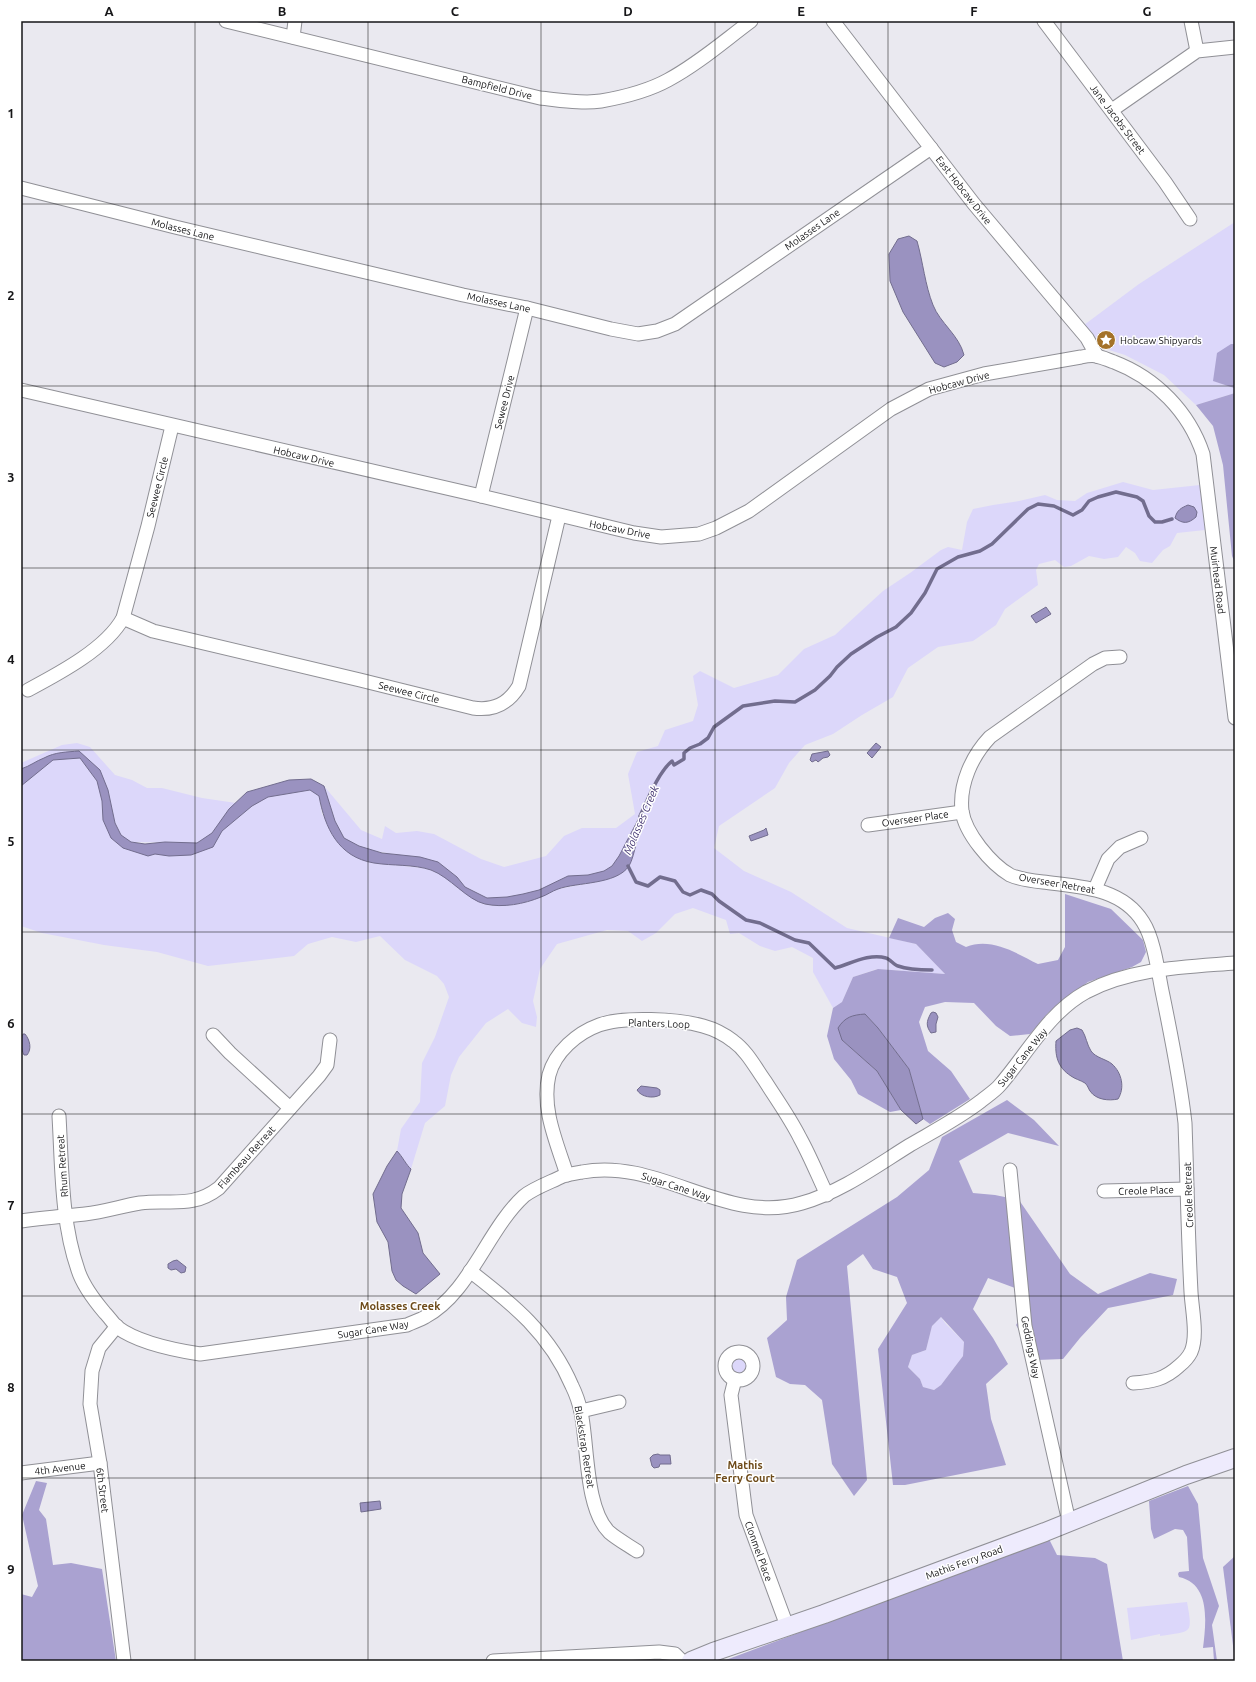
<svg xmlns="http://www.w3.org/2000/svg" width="1256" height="1682" font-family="Ubuntu,sans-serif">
	<rect width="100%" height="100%" fill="#eae9f0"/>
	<g fill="#dcd7fa">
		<path d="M 1235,222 L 1235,344 L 1231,345 L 1214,381 L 1234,388 L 1235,393 L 1196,405 L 1164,375 L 1125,355 L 1106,349 L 1084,325 L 1139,284 Z"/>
		<path d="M 1123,482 L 1153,490 L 1200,485 L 1205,530 L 1177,533 L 1170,546 L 1163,550 L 1152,563 L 1140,561 L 1135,553 L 1126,547 L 1118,557 L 1104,559 L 1089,556 L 1071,566 L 1064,567 L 1055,560 L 1039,564 L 1036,570 L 1038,585 L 1005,609 L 996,625 L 973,641 L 938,647 L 908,668 L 893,697 L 862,715 L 833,734 L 805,745 L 789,763 L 775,788 L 719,826 L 714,848 L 744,871 L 791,892 L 847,928 L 916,944 L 945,974 L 877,969 L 853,977 L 842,1002 L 833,1008 L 813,972 L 813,958 L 792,947 L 775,951 L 760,946 L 739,933 L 730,934 L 726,920 L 693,908 L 675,914 L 656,933 L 642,941 L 628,931 L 607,930 L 557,944 L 540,969 L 533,1001 L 537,1017 L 536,1027 L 522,1023 L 508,1009 L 486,1023 L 459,1057 L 451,1075 L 445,1106 L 425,1123 L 411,1169 C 407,1166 402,1156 397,1151 L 401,1129 L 420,1102 L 422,1063 L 435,1037 L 449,997 L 444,984 L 437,976 L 405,960 L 380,936 L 356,942 L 332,937 L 308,944 L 294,956 L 208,966 L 157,952 L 104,945 L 42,933 L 21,926 L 21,786 L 53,760 L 80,758 L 97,781 L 102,801 L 103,820 L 111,838 L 123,848 L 182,855 L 222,831 L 252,806 L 268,797 L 310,790 L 319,796 L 322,814 L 351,853 L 374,863 L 424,868 L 439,873 L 483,904 L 495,906 L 527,902 L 557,889 L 597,882 L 629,866 L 638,837 L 640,817 L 619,856 L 612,866 L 604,871 L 588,875 L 568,876 L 539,890 L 523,894 L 507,897 L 487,898 L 465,887 L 457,877 L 438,862 L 370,850 L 359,846 L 344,838 L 335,821 L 324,786 L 361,830 L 382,839 L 385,826 L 396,833 L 417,831 L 434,834 L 481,859 L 504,867 L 546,856 L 564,836 L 582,828 L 616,828 L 635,814 L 628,774 L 637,752 L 658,746 L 665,730 L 693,721 L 698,705 L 693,676 L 700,671 L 734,688 L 778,675 L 804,649 L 835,635 L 883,591 L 910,573 L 941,550 L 948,547 L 962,550 L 967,522 L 973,509 L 993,505 L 1019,501 L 1045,495 L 1057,500 L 1075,501 L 1087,493 Z"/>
		<path d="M 77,743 L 90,747 L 115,775 L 132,780 L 147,788 L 162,788 L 202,798 L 236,803 L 210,835 L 197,843 L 131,842 L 121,835 L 115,823 L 108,790 L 79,751 L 43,758 L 29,767 L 21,769 L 21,763 L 62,745 Z"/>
		<path d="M 941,1317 L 945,1323 L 964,1342 L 963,1356 L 941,1385 L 934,1390 L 923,1387 L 920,1379 L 908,1367 L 912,1355 L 926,1350 L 932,1326 Z"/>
		<circle cx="739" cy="1367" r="8"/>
		<path d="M 1187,1602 C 1193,1635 1192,1631 1160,1636 L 1160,1634 L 1131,1640 L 1127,1608 Z"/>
	</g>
	<g fill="#aaa2d1" fill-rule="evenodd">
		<path d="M 1231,344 L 1235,344 L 1235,390 L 1234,388 L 1213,381 L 1217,353 Z"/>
		<path d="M 1235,393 L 1235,563 L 1232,556 L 1223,465 L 1213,426 L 1196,405 Z"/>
		<path d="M 1065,894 L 1111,909 L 1143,940 L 1146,952 L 1141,962 L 1132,967 L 1088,982 L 1048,1013 L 1030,1034 L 1010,1036 L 996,1026 L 974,1003 L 945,1002 L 925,1007 L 919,1022 L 928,1051 L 951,1071 L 970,1099 L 930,1124 L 923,1119 L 909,1069 L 878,1028 L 865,1014 L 842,1040 L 877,1071 L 901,1110 L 890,1112 L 858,1094 L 851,1080 L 834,1059 L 827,1036 L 833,1008 L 842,1002 L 853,977 L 878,969 L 945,974 L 916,944 L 889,938 L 898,918 L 924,927 L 935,918 L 948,913 L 955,919 L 952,930 L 956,942 L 966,947 C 991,937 1016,953 1038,964 L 1058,960 L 1065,947 Z"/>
		<path d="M 1007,1100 L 1034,1120 L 1059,1146 L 1008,1133 L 959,1161 L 973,1193 L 995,1195 L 1019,1200 L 1070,1274 L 1098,1294 L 1150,1273 L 1177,1279 L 1173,1295 L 1108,1308 L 1080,1338 L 1063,1359 L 1037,1360 L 1016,1325 L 1028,1305 L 1015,1288 L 988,1278 L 973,1309 L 993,1338 L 1008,1364 L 986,1384 L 991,1419 L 1006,1465 L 905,1485 L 893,1485 L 878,1349 L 907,1303 L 897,1277 L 873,1269 L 863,1254 L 847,1266 L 867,1480 L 854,1496 L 832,1464 L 822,1400 L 805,1385 L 790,1384 L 776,1377 L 767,1338 L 787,1320 L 786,1297 L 797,1260 L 897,1197 L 929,1170 L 942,1137 ZM 941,1317 L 964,1342 L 963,1356 L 941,1385 L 934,1390 L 923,1387 L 920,1379 L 908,1367 L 912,1355 L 926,1350 L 932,1326 Z"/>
		<path d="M 36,1481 L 47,1483 L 39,1510 L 46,1519 L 53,1565 L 71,1563 L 102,1569 L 116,1661 L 21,1661 L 21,1594 L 32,1597 L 38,1586 L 22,1515 Z"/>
		<path d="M 1188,1486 L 1198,1504 L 1203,1558 L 1219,1606 L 1212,1625 L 1217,1661 L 1214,1661 L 1213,1647 L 1203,1648 C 1206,1623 1211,1584 1179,1577 L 1178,1574 L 1179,1572 L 1189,1571 L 1187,1537 L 1183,1530 L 1175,1529 L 1154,1539 L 1151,1529 L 1149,1501 Z"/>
		<path d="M 1049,1539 L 1057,1555 L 1095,1558 L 1107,1564 L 1123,1661 L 723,1661 Z"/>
		<path d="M 1235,1556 L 1235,1661 L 1223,1567 Z"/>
	</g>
	<g fill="#9a92c0" stroke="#726d8e">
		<path d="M 909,236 L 917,241 C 923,262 925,285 933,305 C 940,323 959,335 964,355 L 957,362 L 944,367 L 935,363 L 903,312 L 890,281 L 889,254 L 898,239 Z"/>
		<path d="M 1188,505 L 1194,507 L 1197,512 L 1196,517 C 1188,524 1183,524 1175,518 C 1177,510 1181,508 1188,505 Z"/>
		<path d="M 1046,607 L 1051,614 L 1036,623 L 1031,616 Z"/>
		<path d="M 876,743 L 881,747 L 872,758 L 867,753 Z"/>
		<path d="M 79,751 L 100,770 L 108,790 L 115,823 L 121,835 L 131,842 L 145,844 L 165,842 L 197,843 L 212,833 L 229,809 L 247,792 L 289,780 L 311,779 L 324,786 L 335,821 L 344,838 L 359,846 L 382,853 L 420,857 L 438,862 L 457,877 L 465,887 L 487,898 L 507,897 L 523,894 L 539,890 L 568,876 L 588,875 L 604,871 L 612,866 L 619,856 L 640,816 C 639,828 635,856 629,866 C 616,885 577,882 558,889 C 552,891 547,895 541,897 C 524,904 503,908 485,904 C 467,900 450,877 431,870 C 413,864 393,866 374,863 C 338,857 325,828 319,796 L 310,790 L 268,797 L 252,806 L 222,831 L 213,847 L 191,855 L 169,856 L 155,854 L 148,856 L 123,848 L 111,838 L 103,820 L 102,801 L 97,781 L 80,758 L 53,760 L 21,786 L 21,769 C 30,766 36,761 44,758 C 55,752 67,752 79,751 Z"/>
		<path d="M 828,751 L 830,755 L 828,757 L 823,758 L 818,762 L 816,760 L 812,762 L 810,760 L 812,754 Z"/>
		<path d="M 766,828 L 768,835 L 751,841 L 749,836 L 764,830 Z"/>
		<path d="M 933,1012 L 936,1013 L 938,1017 L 936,1024 L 936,1032 L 931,1033 C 926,1026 926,1022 931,1013 Z"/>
		<path d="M 865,1014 L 878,1028 L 909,1069 L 923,1119 L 916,1124 L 901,1110 L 877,1071 L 842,1040 L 838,1028 C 845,1017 852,1015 865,1014 Z"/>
		<path d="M 1077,1028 L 1082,1030 C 1086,1036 1087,1045 1091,1051 C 1096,1058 1106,1059 1112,1064 C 1122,1073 1125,1088 1118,1099 C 1109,1101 1096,1100 1090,1091 C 1088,1088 1088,1086 1085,1083 C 1080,1080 1075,1079 1071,1076 C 1057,1067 1055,1055 1056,1041 L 1070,1030 Z"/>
		<path d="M 23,1034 L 25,1034 C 30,1040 32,1049 27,1055 L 24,1055 C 21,1049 20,1040 23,1034 Z"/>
		<path d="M 641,1086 L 657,1088 L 660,1090 L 660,1095 C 653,1099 641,1097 637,1090 Z"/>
		<path d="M 397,1151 C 402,1156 407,1166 411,1169 L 402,1194 L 401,1208 L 418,1233 L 423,1253 L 440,1274 L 416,1294 L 403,1286 L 396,1280 L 392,1271 L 388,1242 L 377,1222 L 373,1194 L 387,1166 Z"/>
		<path d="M 177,1260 L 186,1267 L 185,1272 L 181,1273 L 176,1269 L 171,1270 L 168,1268 L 168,1264 L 173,1261 Z"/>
		<path d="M 658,1454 L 660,1455 L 670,1455 L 671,1464 L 660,1464 L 659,1467 L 654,1468 L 652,1466 L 650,1458 L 653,1455 Z"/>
		<path d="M 380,1501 L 381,1509 L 361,1512 L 360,1503 Z"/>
	</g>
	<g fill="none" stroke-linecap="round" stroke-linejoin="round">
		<g stroke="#726d8e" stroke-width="3.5">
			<path d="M 640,816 C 648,799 658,773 672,761 L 674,765 L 684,759 L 684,753 L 690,748 L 700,744 L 708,738 L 714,727 L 743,706 L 775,701 L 795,702 L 815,690 L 830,676 L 837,667 L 851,654 L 877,637 L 896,627 L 911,613 L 925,593 L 937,569 L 958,557 L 980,551 L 992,544 L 1028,509 L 1038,504 L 1054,506 L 1073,515 L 1082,510 L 1089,501 L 1098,497 L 1116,492 L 1137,497 L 1143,501 L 1149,516 L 1155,522 L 1162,522 L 1172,519"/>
			<path d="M 628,866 L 636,882 L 648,886 L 660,877 L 675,881 L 683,892 L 690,895 L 701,890 L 712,894 L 719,901 L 746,920 L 760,923 L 795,940 L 809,943 L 835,968 C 850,964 869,953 886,958 C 890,959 894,965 898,966 C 909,970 921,970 932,970"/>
		</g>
		<defs>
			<g id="minor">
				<path d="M 226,21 L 540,98 C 560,100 582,104 601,101 C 624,97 648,91 668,80 C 698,64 724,41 751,21"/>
				<path d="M 833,21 L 974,204 L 1087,338 L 1097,356"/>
				<path d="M 1044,21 L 1165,182 L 1190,219"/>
				<path d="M 1191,21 L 1197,51"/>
				<path d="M 293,37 L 295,21"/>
				<path d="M 1112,110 L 1197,51 L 1235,47"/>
				<path d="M 21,188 L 175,227 L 463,295 L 527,308 L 611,329 L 638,334 L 657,331 L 675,324 L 931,148"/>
				<path d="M 21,390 L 481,496 L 634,533 L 661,537 L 699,534 L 716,528 L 749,511 L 891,409 L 929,389 L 984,374 L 1081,357 C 1086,356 1092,355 1096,356 C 1102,357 1108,360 1114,362 C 1156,378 1189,412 1203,454 L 1235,718"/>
				<path d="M 481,496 L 527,308"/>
				<path d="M 123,618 L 153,631 L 360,680 L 473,708 C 494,711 508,704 519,686 L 559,516"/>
				<path d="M 1120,657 L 1105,658 L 1093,664 L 990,737 C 972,756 959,784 962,811 C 965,833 991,864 1010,875 C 1019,879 1033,881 1043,882 C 1079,887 1121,887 1143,922 C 1154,939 1158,971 1162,991 C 1171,1035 1180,1078 1185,1123 C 1187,1179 1188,1236 1191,1292 C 1192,1310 1198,1336 1191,1352 C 1188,1358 1184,1362 1179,1366 C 1165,1379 1152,1382 1133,1383"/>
				<path d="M 28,690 C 58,674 106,649 123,618 L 148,526 L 172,426"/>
				<path d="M 868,825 L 962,812"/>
				<path d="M 1095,889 L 1108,859 L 1120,847 L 1141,838"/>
				<path d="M 213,1035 L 230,1053 L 290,1108"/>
				<path d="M 59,1116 C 62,1167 61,1221 78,1270 C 83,1286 94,1300 105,1313 C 109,1317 113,1323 117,1327 C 138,1343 174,1350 200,1354 L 407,1325 C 413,1322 420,1320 425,1317 C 470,1293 487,1230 524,1196 C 534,1188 551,1182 563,1176 C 569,1174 576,1173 582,1172 C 658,1157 726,1226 802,1203 C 841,1192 876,1166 910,1145 C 934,1131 959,1118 981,1101 C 987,1096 995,1091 1000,1085 C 1027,1054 1048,1013 1086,992 C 1132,968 1185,967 1235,963"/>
				<path d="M 1010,1170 L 1025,1326 L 1069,1522"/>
				<path d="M 567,1175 C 557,1143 541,1109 549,1075 C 555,1052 577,1033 599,1025 C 623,1016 679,1019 703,1026 C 714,1029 724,1034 733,1041 C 747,1051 755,1067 765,1081 C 777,1100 790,1118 800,1138 C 810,1156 818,1176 827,1195"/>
				<path d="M 1104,1191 L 1187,1189"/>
				<path d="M 21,1221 C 42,1218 64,1216 85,1214 C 104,1212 122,1206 140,1203 C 170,1199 192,1209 219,1188 L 319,1076 L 327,1065 L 330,1040"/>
				<path d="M 470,1271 C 513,1304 550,1334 572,1386 C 576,1394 579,1403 581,1412 C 588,1445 585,1508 609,1532 C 617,1539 628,1545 637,1551"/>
				<path d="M 117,1326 L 99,1348 L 92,1371 L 90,1404 L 100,1463 L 124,1661"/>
				<circle cx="739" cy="1366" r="14"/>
				<path d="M 735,1379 L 731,1395 L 746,1515 L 787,1626"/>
				<path d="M 581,1411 L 619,1402"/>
				<path d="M 21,1473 L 100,1463"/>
				<path d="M 493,1661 L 659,1652 L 675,1654 L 682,1661"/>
			</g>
			<path id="secondary" d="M 691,1661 L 713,1652 L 824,1614 L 1045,1532 L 1186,1475 L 1235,1458"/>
		</defs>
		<use href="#minor" stroke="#909096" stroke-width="15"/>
		<use href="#secondary" stroke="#909096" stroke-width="20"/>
		<use href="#minor" stroke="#fff" stroke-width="13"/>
		<use href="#secondary" stroke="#eeebfd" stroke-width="18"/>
	</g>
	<path fill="none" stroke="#161618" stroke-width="1" stroke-opacity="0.55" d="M 195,21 L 195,1661M 368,21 L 368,1661M 541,21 L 541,1661M 715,21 L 715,1661M 888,21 L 888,1661M 1061,21 L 1061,1661M 21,204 L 1235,204M 21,386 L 1235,386M 21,568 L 1235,568M 21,750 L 1235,750M 21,932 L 1235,932M 21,1114 L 1235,1114M 21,1296 L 1235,1296M 21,1478 L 1235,1478"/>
	<defs>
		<symbol id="sight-disc" viewBox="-11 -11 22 22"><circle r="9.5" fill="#a47229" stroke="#fff"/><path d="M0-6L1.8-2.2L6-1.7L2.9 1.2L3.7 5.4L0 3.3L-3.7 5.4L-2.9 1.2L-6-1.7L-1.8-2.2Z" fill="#fff"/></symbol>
	</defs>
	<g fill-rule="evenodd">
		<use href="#sight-disc" x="1095" y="329" width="22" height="22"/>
	</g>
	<g text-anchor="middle" stroke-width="3" stroke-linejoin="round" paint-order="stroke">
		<g font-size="10" fill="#161618" stroke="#fff">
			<text transform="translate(497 87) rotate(14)" y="4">Bampfield Drive</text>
			<text transform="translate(1118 119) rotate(53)" y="4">Jane Jacobs Street</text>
			<text transform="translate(964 190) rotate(52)" y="4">East Hobcaw Drive</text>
			<text transform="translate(183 229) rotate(14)" y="4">Molasses Lane</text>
			<text transform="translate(812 229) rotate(-35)" y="4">Molasses Lane</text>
			<text transform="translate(499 302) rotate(12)" y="4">Molasses Lane</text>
			<text transform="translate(959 382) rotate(-15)" y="4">Hobcaw Drive</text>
			<text transform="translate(504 402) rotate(-76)" y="4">Sewee Drive</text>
			<text transform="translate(304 456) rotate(13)" y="4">Hobcaw Drive</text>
			<text transform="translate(157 487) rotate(-76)" y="4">Seewee Circle</text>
			<text transform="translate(620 529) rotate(11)" y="4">Hobcaw Drive</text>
			<text transform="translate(1218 580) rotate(83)" y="4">Muirhead Road</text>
			<text transform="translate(409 692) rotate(14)" y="4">Seewee Circle</text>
			<text transform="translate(915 818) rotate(-8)" y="4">Overseer Place</text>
			<text transform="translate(1057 883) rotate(10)" y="4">Overseer Retreat</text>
			<text transform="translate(659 1023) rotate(2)" y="4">Planters Loop</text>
			<text transform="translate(1022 1057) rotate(-51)" y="4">Sugar Cane Way</text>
			<text transform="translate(246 1157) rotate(-48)" y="4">Flambeau Retreat</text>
			<text transform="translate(62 1166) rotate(-94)" y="4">Rhum Retreat</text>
			<text transform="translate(676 1186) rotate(18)" y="4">Sugar Cane Way</text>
			<text transform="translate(1146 1190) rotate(-2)" y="4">Creole Place</text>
			<text transform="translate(1188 1195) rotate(-92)" y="4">Creole Retreat</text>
			<text transform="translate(373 1329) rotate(-9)" y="4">Sugar Cane Way</text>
			<text transform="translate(1031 1347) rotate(79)" y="4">Geddings Way</text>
			<text transform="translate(585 1447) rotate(81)" y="4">Blackstrap Retreat</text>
			<text transform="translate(60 1468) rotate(-7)" y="4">4th Avenue</text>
			<text transform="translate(103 1490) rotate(83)" y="4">6th Street</text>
			<text transform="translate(759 1551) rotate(70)" y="4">Clonmel Place</text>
			<text transform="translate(964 1562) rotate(-20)" y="4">Mathis Ferry Road</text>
		</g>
		<g font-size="10" fill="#161618" stroke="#fff" text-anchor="start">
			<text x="1120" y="344">Hobcaw Shipyards</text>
		</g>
		<g font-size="11" font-style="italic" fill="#473974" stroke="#fff">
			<text transform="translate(641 820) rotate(-67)" y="4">Molasses Creek</text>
		</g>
		<g font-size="11" font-weight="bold" fill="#6e4b1a" stroke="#fff">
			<text x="400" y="1310">Molasses Creek</text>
			<text x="745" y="1469">Mathis<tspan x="745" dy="13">Ferry Court</tspan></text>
		</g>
	</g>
	<rect width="1256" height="1682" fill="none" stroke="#ffffff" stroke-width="44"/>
	<rect x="22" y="22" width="1212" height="1638" fill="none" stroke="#161618" stroke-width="1.5"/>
	<g font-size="13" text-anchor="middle" font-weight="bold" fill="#161618">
		<text x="109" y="16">A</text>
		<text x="282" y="16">B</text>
		<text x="455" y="16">C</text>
		<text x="628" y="16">D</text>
		<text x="801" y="16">E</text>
		<text x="974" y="16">F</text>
		<text x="1147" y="16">G</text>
		<text x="11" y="118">1</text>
		<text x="11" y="300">2</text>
		<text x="11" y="482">3</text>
		<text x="11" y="664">4</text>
		<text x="11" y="846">5</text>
		<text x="11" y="1028">6</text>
		<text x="11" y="1210">7</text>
		<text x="11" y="1392">8</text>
		<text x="11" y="1574">9</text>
	</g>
</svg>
